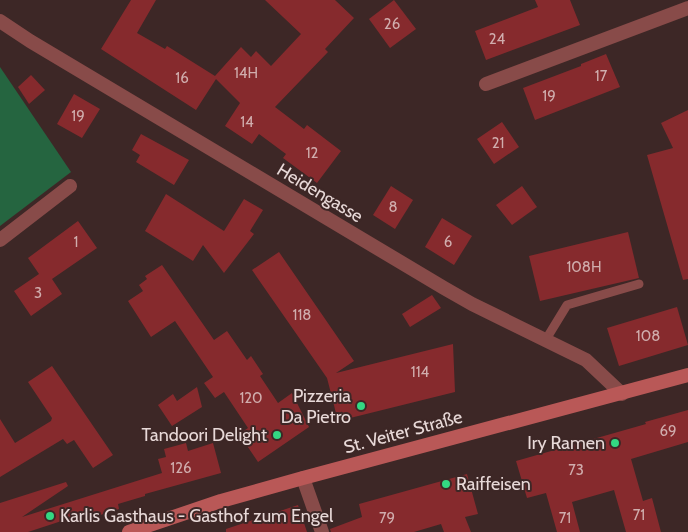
<svg xmlns="http://www.w3.org/2000/svg" width="688" height="532" font-family="Cabin,sans-serif">
	<rect width="100%" height="100%" fill="#3d2726"/>
	<path fill="#256540" d="M 0,67 L 71,172 L 0,226 Z"/>
	<g fill="#862a2d">
		<path d="M 131,0 L 156,0 L 137,33 L 165,49 L 167,46 L 215,76 L 241,47 L 251,57 L 256,51 L 271,66 L 301,34 L 265,0 L 335,0 L 354,18 L 325,49 L 328,52 L 275,107 L 304,129 L 307,125 L 341,151 L 317,183 L 283,158 L 286,154 L 259,134 L 252,144 L 225,126 L 240,103 L 216,79 L 196,110 L 101,49 Z"/>
		<path d="M 394,0 L 416,29 L 390,48 L 369,19 Z"/>
		<path d="M 535,0 L 570,0 L 580,25 L 486,60 L 475,31 L 538,7 Z"/>
		<path d="M 606,54 L 620,87 L 535,120 L 523,88 L 581,66 L 581,64 Z"/>
		<path d="M 31,75 L 45,90 L 29,104 L 18,87 Z"/>
		<path d="M 74,94 L 100,109 L 82,138 L 57,124 Z"/>
		<path d="M 688,110 L 688,279 L 683,280 L 647,155 L 673,148 L 661,123 Z"/>
		<path d="M 502,122 L 519,147 L 494,164 L 477,139 Z"/>
		<path d="M 141,134 L 189,160 L 174,185 L 136,162 L 140,155 L 132,150 Z"/>
		<path d="M 391,186 L 413,200 L 395,229 L 373,215 Z"/>
		<path d="M 522,186 L 537,207 L 512,225 L 496,205 Z"/>
		<path d="M 166,194 L 224,231 L 244,199 L 263,210 L 250,231 L 254,234 L 224,273 L 203,245 L 193,261 L 145,231 Z"/>
		<path d="M 442,218 L 472,236 L 454,265 L 425,247 Z"/>
		<path d="M 78,221 L 97,248 L 52,279 L 62,294 L 31,316 L 14,291 L 39,274 L 28,258 Z"/>
		<path d="M 628,232 L 639,278 L 540,301 L 529,256 Z"/>
		<path d="M 279,252 L 354,361 L 336,373 L 453,344 L 455,392 L 338,421 L 327,378 L 252,270 Z"/>
		<path d="M 162,265 L 214,340 L 227,331 L 247,360 L 251,356 L 263,374 L 260,376 L 278,403 L 292,393 L 309,427 L 258,462 L 239,434 L 248,428 L 224,392 L 215,398 L 204,383 L 213,377 L 175,321 L 151,337 L 128,301 L 143,291 L 139,285 L 147,279 L 145,276 Z"/>
		<path d="M 432,295 L 441,308 L 410,327 L 402,314 Z"/>
		<path d="M 677,307 L 688,345 L 619,366 L 607,328 Z"/>
		<path d="M 52,366 L 113,455 L 93,468 L 74,440 L 67,444 L 63,439 L 0,477 L 0,419 L 15,443 L 51,421 L 52,418 L 28,382 Z"/>
		<path d="M 197,387 L 202,407 L 172,426 L 158,405 L 173,394 L 177,401 Z"/>
		<path d="M 688,410 L 688,442 L 631,459 L 643,501 L 652,498 L 661,532 L 626,532 L 614,490 L 572,502 L 580,532 L 557,532 L 546,493 L 527,498 L 516,461 L 646,424 L 645,422 Z"/>
		<path d="M 186,443 L 188,451 L 213,443 L 221,473 L 145,494 L 145,496 L 118,504 L 119,509 L 94,517 L 92,511 L 28,532 L 0,532 L 0,503 L 66,482 L 68,486 L 22,517 L 162,473 L 158,459 L 166,457 L 164,449 Z"/>
		<path d="M 467,474 L 478,514 L 465,517 L 471,532 L 444,532 L 441,524 L 414,532 L 331,532 L 330,529 L 362,517 L 359,504 Z"/>
		<path d="M 298,505 L 307,532 L 226,532 L 226,529 Z"/>
	</g>
	<g fill="none" stroke-linecap="round" stroke-linejoin="round">
		<path stroke="#884b49" stroke-width="9" d="M 545,341 L 567,305 L 639,284"/>
		<g stroke="#884b49" stroke-width="14">
			<path d="M 0,21 L 30,41 L 444,288 L 472,304 L 586,360 L 622,394"/>
			<path d="M 486,84 L 688,8"/>
			<path d="M 0,240 L 70,186"/>
			<path d="M 303,478 L 322,532"/>
		</g>
		<path stroke="#b95857" stroke-width="14" d="M 129,532 L 221,501 L 303,478 L 688,375"/>
	</g>
	<g fill="#33d882" stroke="#3d2726" stroke-width="2">
		<circle cx="361" cy="406" r="5"/>
		<circle cx="277" cy="435" r="5"/>
		<circle cx="615" cy="443" r="5"/>
		<circle cx="446" cy="484" r="5"/>
		<circle cx="50" cy="516" r="5"/>
	</g>
	<g text-anchor="middle" stroke-width="4" stroke-linejoin="round" paint-order="stroke">
		<g font-size="15" fill="#d0adad">
			<text x="392" y="29">26</text>
			<text x="497" y="44">24</text>
			<text x="246" y="78">14H</text>
			<text x="601" y="81">17</text>
			<text x="182" y="83">16</text>
			<text x="549" y="101">19</text>
			<text x="78" y="121">19</text>
			<text x="247" y="127">14</text>
			<text x="498" y="148">21</text>
			<text x="312" y="158">12</text>
			<text x="393" y="212">8</text>
			<text x="76" y="247">1</text>
			<text x="448" y="247">6</text>
			<text x="584" y="272">108H</text>
			<text x="38" y="298">3</text>
			<text x="302" y="320">118</text>
			<text x="648" y="341">108</text>
			<text x="420" y="377">114</text>
			<text x="251" y="403">120</text>
			<text x="668" y="436">69</text>
			<text x="181" y="473">126</text>
			<text x="576" y="475">73</text>
			<text x="639" y="520">71</text>
			<text x="387" y="523">79</text>
			<text x="565" y="523">71</text>
		</g>
		<g font-size="18" fill="#e8d9d8" stroke="#3d2726">
			<text transform="translate(320 193) rotate(31)" y="6">Heidengasse</text>
			<text transform="translate(403 432) rotate(-15)" y="6">St. Veiter Straße</text>
		</g>
		<g font-size="18" fill="#e8d9d8" stroke="#3d2726" text-anchor="end">
			<text x="351" y="402">Pizzeria<tspan x="351" dy="21">Da Pietro</tspan></text>
			<text x="267" y="441">Tandoori Delight</text>
			<text x="605" y="449">Iry Ramen</text>
			<text x="456" y="490" text-anchor="start">Raiffeisen</text>
			<text x="60" y="522" text-anchor="start">Karlis Gasthaus - Gasthof zum Engel</text>
		</g>
	</g>
</svg>
